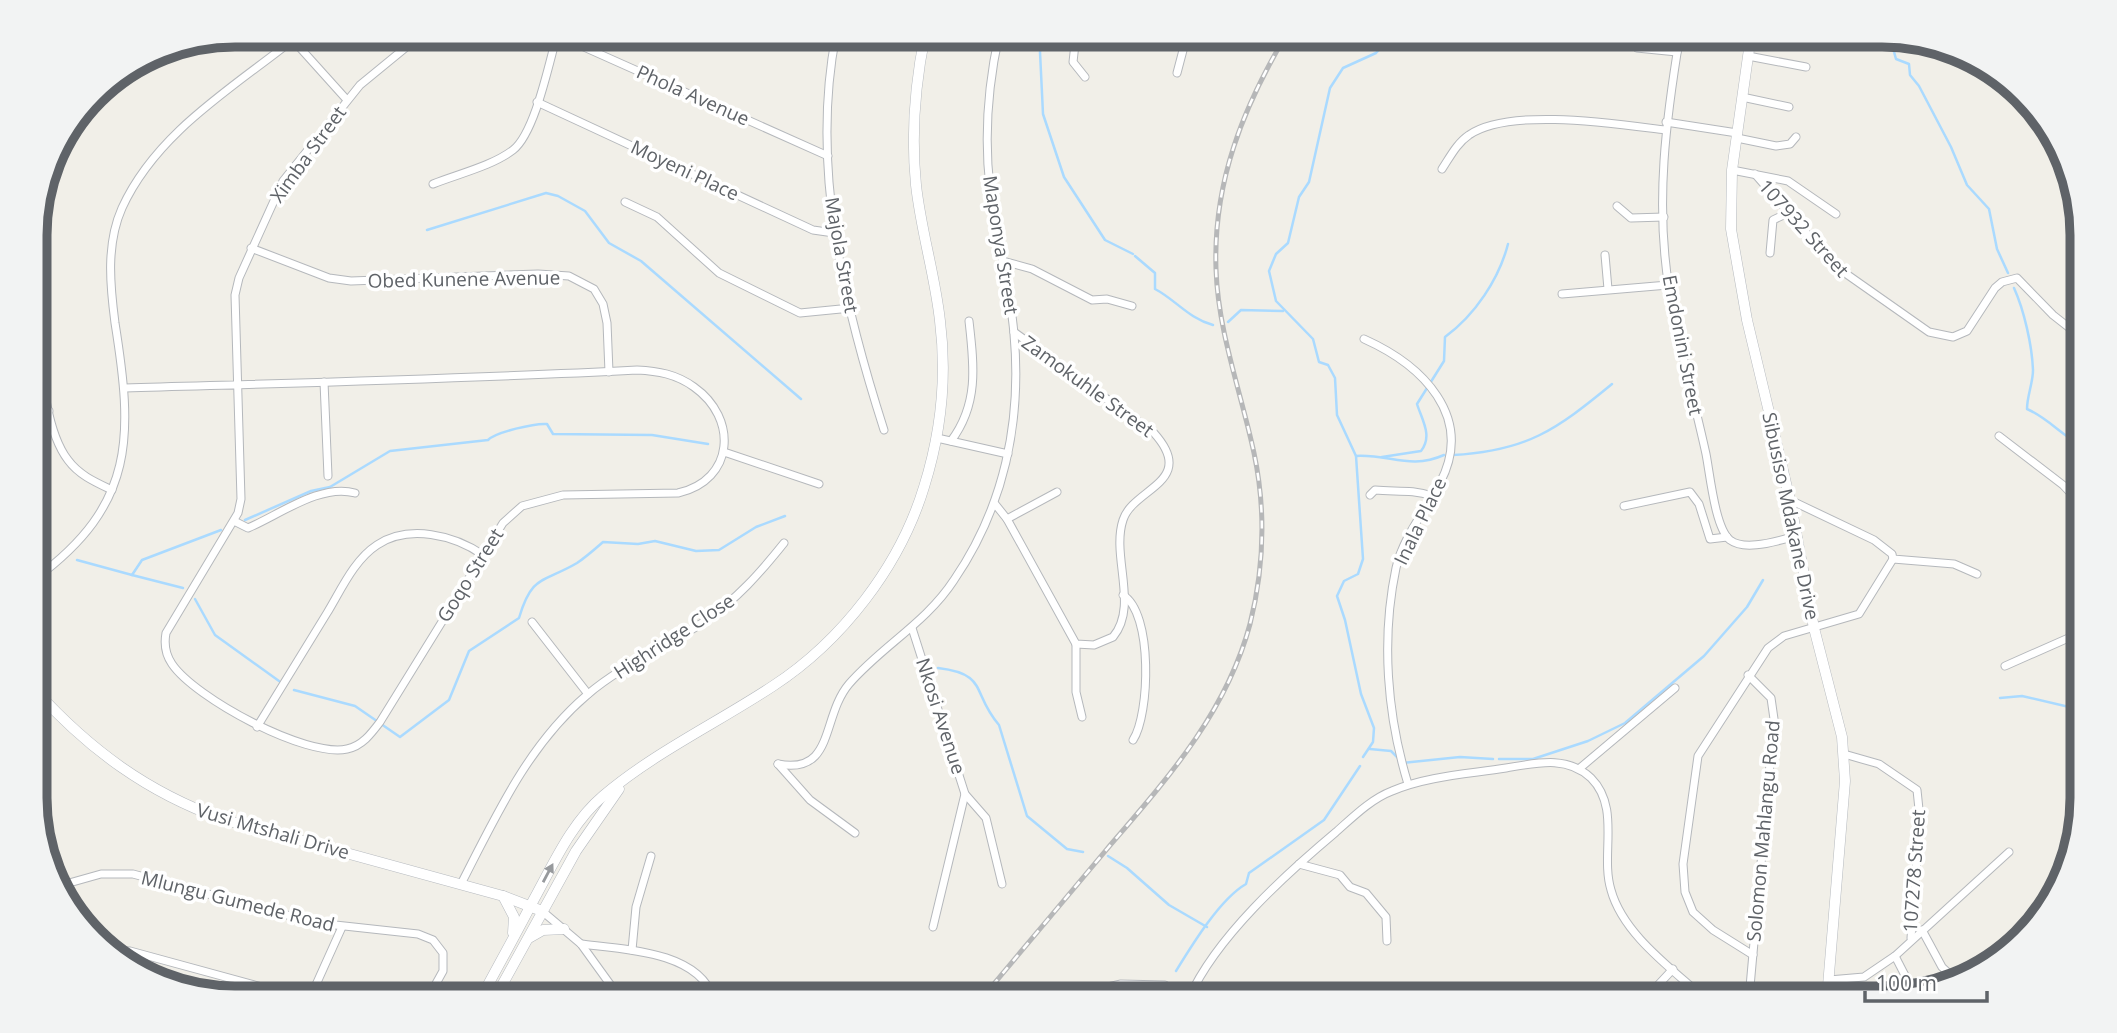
<svg xmlns="http://www.w3.org/2000/svg" width="2117" height="1033" font-family="'Open Sans',sans-serif">
	<rect width="100%" height="100%" fill="#f1efe8"/>
	<g fill="none" stroke-linecap="round" stroke-linejoin="round">
		<g stroke="#aadaff" stroke-width="2.5">
			<path d="M 1045,35 L 1040,52 L 1043,114 L 1064,177 L 1105,240 L 1133,254"/>
			<path d="M 1882,35 L 1891,41 L 1896,59 L 1909,64 L 1910,75 L 1919,86 L 1951,147 L 1967,185 L 1989,209 L 1997,249 L 2008,273"/>
			<path d="M 427,230 L 546,193 L 558,196 L 585,211 L 609,243 L 641,261 L 801,399"/>
			<path d="M 1135,256 L 1155,273 L 1155,289 C 1176,300 1188,318 1213,325"/>
			<path d="M 2014,288 C 2024,310 2032,345 2033,370 C 2033,383 2027,396 2027,409 C 2048,418 2061,435 2081,445"/>
			<path d="M 1228,322 L 1241,310 L 1283,311"/>
			<path d="M 1453,455 C 1527,451 1556,430 1612,384"/>
			<path d="M 1356,456 C 1390,454 1410,470 1444,455"/>
			<path d="M 1382,457 L 1421,451 C 1433,436 1422,420 1417,404 L 1444,361 L 1445,337 C 1475,315 1499,279 1508,244"/>
			<path d="M 245,520 L 311,491 L 330,487 L 390,451 L 488,440 C 496,432 535,423 547,424 L 553,434 L 652,435 L 708,444"/>
			<path d="M 36,549 L 47,552"/>
			<path d="M 77,560 L 132,575 L 142,560 L 221,530"/>
			<path d="M 132,575 L 183,588"/>
			<path d="M 195,599 L 215,635 L 279,681"/>
			<path d="M 938,668 C 989,674 971,693 999,725 L 1027,816 L 1067,849 L 1083,852"/>
			<path d="M 294,690 L 355,706 L 400,737 L 449,700 L 469,651 L 519,618 C 532,574 543,583 577,563 C 586,557 595,549 603,542 L 638,544 L 655,541 L 696,551 L 719,550 L 756,527 L 785,516"/>
			<path d="M 2000,698 L 2022,696 L 2082,710"/>
			<path d="M 1370,749 L 1391,751 L 1398,758"/>
			<path d="M 1363,757 L 1373,742 L 1374,728 L 1361,694 L 1345,620 L 1337,596 L 1344,581 L 1358,574 L 1363,559 L 1356,456 L 1337,415 L 1335,378 L 1328,365 L 1319,362 L 1313,339 L 1276,301 L 1269,271 L 1276,254 L 1288,243 L 1299,197 L 1309,182 L 1330,88 L 1343,68 L 1376,53 L 1393,35"/>
			<path d="M 1499,759 L 1533,759 L 1588,741 L 1625,723 L 1704,656 L 1747,607 L 1763,580"/>
			<path d="M 1402,763 L 1460,757 L 1493,759"/>
			<path d="M 1108,856 L 1127,868 L 1169,905 L 1207,927"/>
			<path d="M 1176,971 C 1192,945 1220,899 1246,884 L 1249,873 L 1324,820 L 1360,766"/>
		</g>
		<defs>
			<g id="street">
				<path d="M 557,35 L 828,156"/>
				<path d="M 836,35 C 810,167 844,305 884,430"/>
				<path d="M 1076,35 L 1073,62 L 1085,77"/>
				<path d="M 1680,35 C 1666,119 1655,203 1669,288 C 1678,344 1694,399 1706,454 C 1710,474 1715,528 1730,540 C 1746,552 1779,540 1797,536"/>
				<path d="M 293,40 L 347,100"/>
				<path d="M 1637,48 L 1677,52"/>
				<path d="M 1748,56 L 1806,67"/>
				<path d="M 1177,73 L 1187,35"/>
				<path d="M 96,93 L 143,60"/>
				<path d="M 1742,97 L 1789,107"/>
				<path d="M 537,102 L 813,230 L 834,233"/>
				<path d="M 1666,122 L 1737,133"/>
				<path d="M 1737,138 L 1776,146 L 1790,144 L 1796,137"/>
				<path d="M 1442,169 C 1450,157 1457,143 1469,135 C 1509,107 1617,124 1665,130"/>
				<path d="M 1732,170 L 1788,181 L 1836,214"/>
				<path d="M 1755,174 L 1835,266 L 1929,332 L 1953,337 L 1967,331 L 1995,288 L 2002,282 L 2017,278 L 2053,315 L 2081,337"/>
				<path d="M 433,184 C 458,174 492,166 513,150 C 535,133 549,63 557,35"/>
				<path d="M 625,202 L 657,217 L 719,273 L 800,313 L 851,308"/>
				<path d="M 1617,206 L 1631,218 L 1664,217"/>
				<path d="M 36,245 L 67,132"/>
				<path d="M 251,248 L 329,278 L 351,281 L 538,274 L 569,276 L 594,289 L 603,304 L 607,323 L 609,372"/>
				<path d="M 1770,253 L 1773,220 L 1790,212"/>
				<path d="M 1605,255 L 1608,289"/>
				<path d="M 1003,261 L 1032,269 L 1092,300 L 1107,299 L 1132,306"/>
				<path d="M 1562,294 L 1668,285"/>
				<path d="M 36,312 C 41,353 42,426 68,460 C 79,475 95,482 112,490"/>
				<path d="M 1364,339 C 1422,365 1475,416 1440,483 C 1425,511 1403,537 1396,568 C 1381,639 1387,715 1408,784"/>
				<path d="M 324,382 L 328,476"/>
				<path d="M 125,388 C 296,383 467,379 637,370 C 658,371 676,374 694,387 C 738,418 735,480 678,493 L 563,495 L 522,506 L 503,523 L 380,722 C 371,734 362,746 347,749 C 306,758 195,698 172,664 C 165,654 164,644 166,633 L 238,513 L 241,499 L 235,295 L 239,278 L 283,181 L 360,85 L 421,35"/>
				<path d="M 36,409 L 49,411"/>
				<path d="M 1999,436 L 2063,485 L 2081,504"/>
				<path d="M 937,438 L 1008,454"/>
				<path d="M 951,441 C 979,404 974,365 969,321"/>
				<path d="M 724,452 L 819,484"/>
				<path d="M 1370,495 L 1375,490 C 1395,492 1412,489 1432,496"/>
				<path d="M 1790,500 L 1874,540 L 1892,554 L 1893,559 L 1954,564 L 1977,574"/>
				<path d="M 995,504 L 1007,519 L 1076,644 L 1094,645 L 1113,637 C 1139,606 1111,556 1123,520 C 1133,488 1198,482 1154,433 L 1014,332"/>
				<path d="M 1624,506 L 1690,492 L 1699,504 L 1710,539 L 1727,537"/>
				<path d="M 1007,519 L 1057,492"/>
				<path d="M 234,521 L 248,528 C 279,515 321,483 355,493"/>
				<path d="M 36,578 C 136,504 133,436 115,323 C 110,285 106,244 122,208 C 157,131 236,86 299,35"/>
				<path d="M 1123,595 C 1153,613 1150,714 1133,740"/>
				<path d="M 532,622 L 588,694"/>
				<path d="M 912,628 L 965,794 L 933,927"/>
				<path d="M 1076,644 L 1076,692 L 1082,717"/>
				<path d="M 2005,666 L 2082,632"/>
				<path d="M 1748,675 L 1771,698 L 1774,719 L 1749,998"/>
				<path d="M 257,727 C 280,689 304,651 327,613 C 341,590 354,560 377,545 C 409,524 454,535 483,555"/>
				<path d="M 1844,754 L 1879,764 L 1917,790 L 1920,819 L 1911,938"/>
				<path d="M 778,764 C 835,775 821,717 849,684 C 882,646 926,623 954,580 C 1004,507 1022,422 1014,334 C 1010,285 996,237 990,188 C 984,137 988,85 999,35"/>
				<path d="M 778,764 L 810,800 L 855,833"/>
				<path d="M 1580,768 L 1675,688"/>
				<path d="M 965,794 L 986,818 L 1002,884"/>
				<path d="M 1299,864 L 1340,875 L 1350,887 L 1366,893 L 1386,917 L 1387,941"/>
				<path d="M 461,884 C 496,816 528,745 587,695 C 623,664 667,647 705,621 C 737,599 760,573 784,543"/>
				<path d="M 62,885 L 101,874 L 133,874 L 317,923 L 418,934 L 433,940 L 443,953 L 443,971 L 428,998"/>
				<path d="M 542,911 L 581,944 L 620,998"/>
				<path d="M 1922,930 L 1942,967 L 1954,978"/>
				<path d="M 581,944 C 622,949 699,951 713,998"/>
				<path d="M 113,950 L 130,951 L 302,998"/>
				<path d="M 632,950 L 636,907 L 651,856"/>
				<path d="M 1753,955 L 1713,930 L 1693,912 L 1685,892 L 1683,864 L 1698,756 L 1768,648 L 1784,636 L 1859,614 L 1893,559"/>
				<path d="M 1895,956 L 1913,991"/>
				<path d="M 1829,980 L 1864,977 L 1895,956 L 2009,852"/>
				<path d="M 1194,987 L 1208,998"/>
				<path d="M 1082,993 L 1121,984 L 1165,985 L 1176,998"/>
				<path d="M 310,998 L 342,927"/>
				<path d="M 1189,998 C 1216,937 1286,874 1336,832 C 1353,817 1371,799 1392,791 C 1427,776 1469,774 1506,768 C 1536,763 1567,755 1591,778 C 1621,808 1600,854 1611,890 C 1623,934 1671,968 1704,998"/>
				<path d="M 1646,998 L 1673,969"/>
			</g>
			<g id="secondary">
				<path d="M 1751,35 L 1732,170 L 1731,229 L 1747,320 L 1790,500 L 1814,628 L 1842,737 L 1845,781 L 1827,998"/>
				<path d="M 36,691 C 90,750 147,792 222,819 L 503,896 L 542,911"/>
				<path d="M 503,896 L 514,917 L 513,933"/>
				<path d="M 529,938 L 543,930 L 564,929"/>
				<path d="M 481,998 C 498,966 516,934 533,901 C 553,865 571,823 603,796 C 655,752 717,723 773,686 C 842,641 900,566 924,487 C 941,433 947,377 940,321 C 935,275 921,231 916,185 C 911,135 915,84 925,35"/>
				<path d="M 495,998 L 576,851 L 619,789"/>
			</g>
		</defs>
		<use href="#street" stroke="#b5b8bc" stroke-width="9"/>
		<use href="#secondary" stroke="#b6babf" stroke-width="11"/>
		<use href="#street" stroke="#fff" stroke-width="7"/>
		<use href="#secondary" stroke="#fff" stroke-width="10"/>
		<defs>
			<path id="rail" d="M 982,998 C 1024,948 1065,899 1107,849 C 1166,780 1226,714 1250,624 C 1264,568 1266,510 1254,453 C 1241,392 1218,332 1216,269 C 1213,182 1243,108 1286,35"/>
		</defs>
		<use href="#rail" stroke="#b6b7b8" stroke-width="5"/>
		<use href="#rail" stroke="#fff" stroke-width="2.5" stroke-dasharray="8" stroke-linecap="butt"/>
	</g>
	<defs><path id="oneway-solid" d="M-6-.8H1V-3.2L6.5 0L1 3.2V.8H-6Z" transform="scale(1.75)"/></defs>
	<use fill="#979a9d" href="#oneway-solid" transform="translate(548 873) rotate(-62)"/>
	<g text-anchor="middle" stroke-width="7" stroke-linejoin="round" paint-order="stroke">
		<g font-size="19" fill="#5f6368" stroke="#fff">
			<text transform="translate(693 95) rotate(24)" y="7">Phola Avenue</text>
			<text transform="translate(308 154) rotate(-54)" y="7">Ximba Street</text>
			<text transform="translate(685 170) rotate(25)" y="7">Moyeni Place</text>
			<text transform="translate(1804 228) rotate(48)" y="7">107932 Street</text>
			<text transform="translate(1001 245) rotate(81)" y="7">Maponya Street</text>
			<text transform="translate(842 255) rotate(80)" y="7">Majola Street</text>
			<text transform="translate(464 279) rotate(-1)" y="7">Obed Kunene Avenue</text>
			<text transform="translate(1683 345) rotate(79)" y="7">Emdonini Street</text>
			<text transform="translate(1088 386) rotate(36)" y="7">Zamokuhle Street</text>
			<text transform="translate(1791 516) rotate(78)" y="7">Sibusiso Mdakane Drive</text>
			<text transform="translate(1420 521) rotate(-64)" y="7">Inala Place</text>
			<text transform="translate(470 575) rotate(-58)" y="7">Goqo Street</text>
			<text transform="translate(674 636) rotate(-33)" y="7">Highridge Close</text>
			<text transform="translate(941 716) rotate(72)" y="7">Nkosi Avenue</text>
			<text transform="translate(273 831) rotate(16)" y="7">Vusi Mtshali Drive</text>
			<text transform="translate(1763 831) rotate(-85)" y="7">Solomon Mahlangu Road</text>
			<text transform="translate(1914 871) rotate(-86)" y="7">107278 Street</text>
			<text transform="translate(238 901) rotate(14)" y="7">Mlungu Gumede Road</text>
		</g>
	</g>
	<path d="M0 0H2117V1033H0ZM235 47H1882A188 188 0 0 1 2070 235V798A188 188 0 0 1 1882 986H235A188 188 0 0 1 47 798V235A188 188 0 0 1 235 47Z" fill="#f2f3f3" fill-rule="evenodd"/>
	<path fill="none" stroke="#5f6368" stroke-width="9" d="M235 47H1882A188 188 0 0 1 2070 235V798A188 188 0 0 1 1882 986H235A188 188 0 0 1 47 798V235A188 188 0 0 1 235 47Z"/>
	<path d="M1865 991v10h122v-10" fill="none" stroke="#5f6368" stroke-width="3.5"/>
	<text x="1876" y="991" font-size="21" fill="#5f6368" stroke="#ffffff" stroke-width="5" paint-order="stroke">100 m</text>
</svg>
